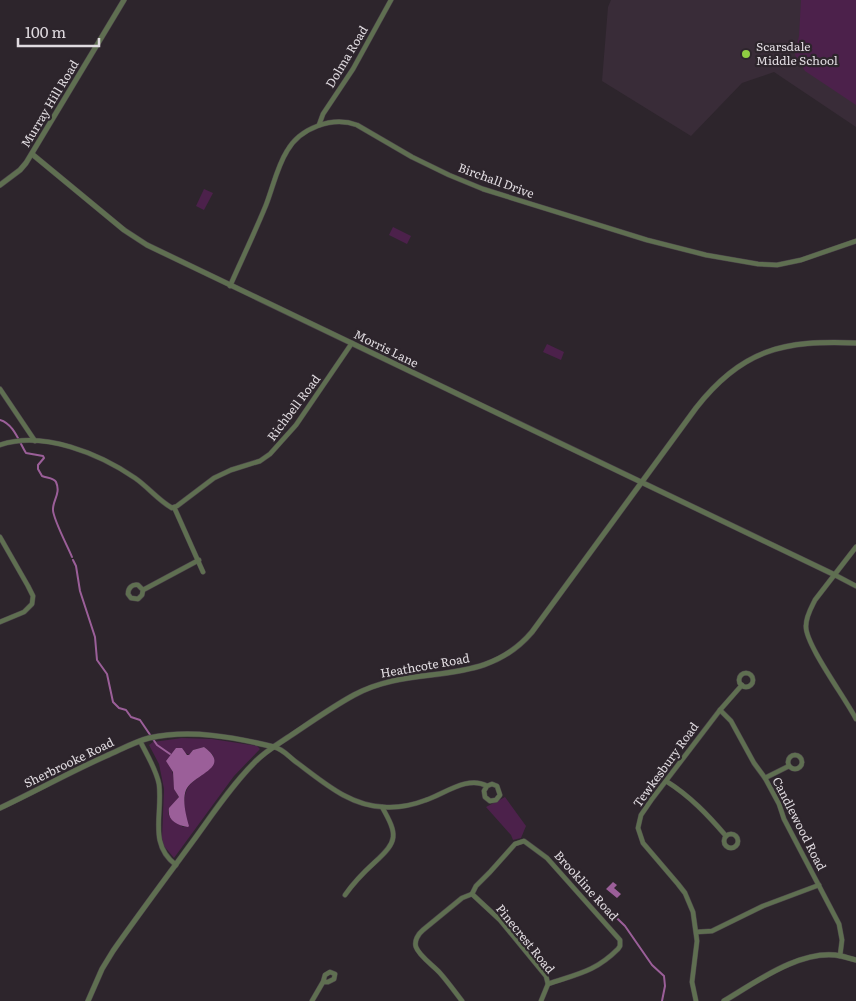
<svg xmlns="http://www.w3.org/2000/svg" width="856" height="1001" font-family="Literata,serif">
	<rect width="100%" height="100%" fill="#2d252c"/>
	<path fill="#392c38" d="M 611,0 L 856,0 L 856,127 L 774,72 L 742,83 L 691,136 L 602,81 L 608,7 Z"/>
	<g fill="#4c214b" fill-rule="evenodd">
		<path d="M 801,0 L 856,0 L 856,105 L 805,71 L 795,55 L 799,36 Z"/>
		<path d="M 204,189 L 213,193 L 204,210 L 196,206 Z"/>
		<path d="M 393,227 L 411,236 L 407,244 L 389,235 Z"/>
		<path d="M 547,344 L 564,352 L 561,360 L 543,352 Z"/>
		<path d="M 182,738 L 212,739 L 257,746 L 260,749 L 234,776 L 174,858 L 164,846 L 162,838 L 164,789 L 159,764 L 149,745 L 153,742 ZM 204,747 L 213,755 L 214,762 C 209,771 201,775 194,781 C 180,791 184,812 188,826 L 183,827 L 169,816 L 168,811 L 179,797 C 171,786 176,780 171,768 L 184,752 L 189,755 L 193,750 Z"/>
		<path d="M 505,797 L 526,826 L 521,838 L 513,840 L 511,835 L 486,807 Z"/>
	</g>
	<g fill="#9b5f99">
		<path d="M 204,747 C 233,768 193,774 186,790 C 182,800 186,816 189,826 L 188,827 C 176,825 167,820 169,808 L 179,797 L 174,789 L 173,772 L 166,761 L 176,748 L 182,748 L 187,755 L 189,755 L 193,750 Z"/>
		<path d="M 613,882 L 617,885 L 614,888 L 621,894 L 617,898 L 606,889 Z"/>
	</g>
	<g fill="none" stroke-linecap="round" stroke-linejoin="round">
		<g stroke="#9b5f99" stroke-width="2">
			<path d="M 0,420 C 14,424 19,442 26,453 L 43,456 L 44,458 L 38,465 L 38,469 L 42,476 C 47,478 54,478 56,482 C 61,493 53,500 53,509 C 52,517 68,547 72,557"/>
			<path d="M 73,560 L 76,566 L 80,591 L 95,637 L 97,660 L 107,674 L 113,702 L 119,708 L 126,710 L 131,717 L 140,720 L 157,745 L 170,754"/>
			<path d="M 580,883 L 582,887 L 591,893 L 625,926 L 652,965 L 664,976 L 665,986 L 662,1001"/>
		</g>
		<defs>
			<g id="minor">
				<path d="M 319,125 L 323,114 L 353,69 L 391,0"/>
				<path d="M 230,286 C 242,259 255,232 266,205 C 273,187 277,167 287,151 C 300,128 332,116 357,125 L 412,157 L 449,175 L 483,189 L 647,240 L 706,255 L 758,264 L 777,265 L 801,260 L 856,241"/>
				<path d="M 0,389 L 35,441"/>
				<path d="M 0,445 C 43,430 100,454 135,478 C 148,487 158,500 172,508 L 177,506 L 214,478 L 231,470 L 260,461 L 270,454 L 296,425 L 352,343"/>
				<path d="M 174,507 L 203,572"/>
				<path d="M 0,537 L 28,586 L 33,596 L 32,604 L 24,612 L 0,622"/>
				<path d="M 856,547 L 815,600 C 811,608 806,616 806,626 C 805,644 846,699 856,719"/>
				<path d="M 835,575 L 856,586"/>
				<path d="M 143,590 L 138,585 C 132,584 128,588 128,594 L 131,598 L 138,599 L 142,595 L 143,590 L 199,560"/>
				<circle cx="746" cy="680" r="7"/>
				<path d="M 720,710 L 731,721 L 754,763 L 765,778 L 779,804 L 784,819 L 839,924 L 842,940 L 840,956"/>
				<path d="M 140,741 C 147,755 156,769 159,784 C 163,814 148,844 176,865"/>
				<path d="M 274,747 C 283,749 288,756 296,762 C 322,781 349,806 384,807 C 398,808 413,805 426,800 C 444,794 468,775 487,786 L 492,784 L 497,786 L 500,795 L 496,800 L 490,801 L 485,797 L 484,791 L 487,786"/>
				<circle cx="795" cy="762" r="7"/>
				<path d="M 765,778 L 789,766"/>
				<path d="M 666,781 C 690,796 708,815 726,836"/>
				<circle cx="731" cy="841" r="7"/>
				<path d="M 472,894 L 476,886 L 490,872 L 515,844 L 524,841 L 547,858 L 620,940 L 620,946 L 618,949 C 595,972 577,974 548,984"/>
				<path d="M 472,894 L 500,920 L 546,976 L 548,984 L 541,1001"/>
				<path d="M 345,895 C 354,882 364,872 375,862 C 398,841 398,835 382,807"/>
				<path d="M 697,932 L 712,931 L 763,906 L 819,885"/>
				<path d="M 312,1001 L 323,982 L 325,975 L 330,972 L 335,974 L 334,979 L 328,982 L 323,982"/>
				<path d="M 462,1001 C 455,992 448,982 440,973 C 434,966 419,956 416,947 C 414,941 418,934 423,930 L 462,898 L 472,894"/>
				<path d="M 696,1001 L 692,982 L 697,941 L 693,912 L 685,893 L 678,884 L 643,843 L 638,828 L 641,815 L 652,799 L 720,710 L 742,685"/>
			</g>
			<g id="tertiary">
				<path d="M 32,154 L 124,230 L 147,245 L 835,575"/>
				<path d="M 0,185 L 20,170 L 26,163 L 124,0"/>
				<path d="M 0,808 C 36,791 70,772 106,756 C 120,750 134,742 149,738 C 190,729 234,737 274,747"/>
				<path d="M 88,1001 L 102,969 L 113,951 C 139,914 166,878 193,841 C 212,815 231,786 254,763 C 264,752 278,744 290,736 C 311,722 332,707 354,695 C 414,662 483,690 532,632 L 696,408 C 742,349 784,340 856,343"/>
				<path d="M 724,1001 C 756,982 802,948 841,956 C 846,957 851,959 856,960"/>
			</g>
		</defs>
		<use href="#minor" stroke="#4a4249" stroke-width="5.5"/>
		<use href="#tertiary" stroke="#4a4249" stroke-width="6"/>
		<use href="#minor" stroke="#5f6f51" stroke-width="4.5"/>
		<use href="#tertiary" stroke="#5f6f51" stroke-width="5"/>
	</g>
	<circle fill="#8fcd42" stroke="#2d252c" stroke-width="2" cx="746" cy="54" r="5"/>
	<g text-anchor="middle" stroke-width="4.5" stroke-linejoin="round" paint-order="stroke">
		<g font-size="12" fill="#e0dbe0" stroke="#2d252c" text-anchor="start">
			<text x="756" y="51">Scarsdale<tspan x="756" dy="14">Middle School</tspan></text>
		</g>
		<g font-size="12" fill="#e0dbe0" stroke="#2d252c">
			<text transform="translate(347 57) rotate(-59)" y="4">Dolma Road</text>
			<text transform="translate(50 104) rotate(-59)" y="4">Murray Hill Road</text>
			<text transform="translate(496 181) rotate(20)" y="4">Birchall Drive</text>
			<text transform="translate(386 349) rotate(26)" y="4">Morris Lane</text>
			<text transform="translate(294 408) rotate(-53)" y="4">Richbell Road</text>
			<text transform="translate(425 666) rotate(-10)" y="4">Heathcote Road</text>
			<text transform="translate(69 763) rotate(-26)" y="4">Sherbrooke Road</text>
			<text transform="translate(666 765) rotate(-54)" y="4">Tewkesbury Road</text>
			<text transform="translate(799 824) rotate(63)" y="4">Candlewood Road</text>
			<text transform="translate(586 886) rotate(48)" y="4">Brookline Road</text>
			<text transform="translate(525 939) rotate(51)" y="4">Pinecrest Road</text>
		</g>
	</g>
	<path d="M18 38v8h81v-8" fill="none" stroke="#e0dbe0" stroke-width="2.5"/>
	<text x="25" y="38" font-size="15" fill="#e0dbe0" stroke="#2d252c" stroke-width="4" paint-order="stroke">100 m</text>
</svg>
